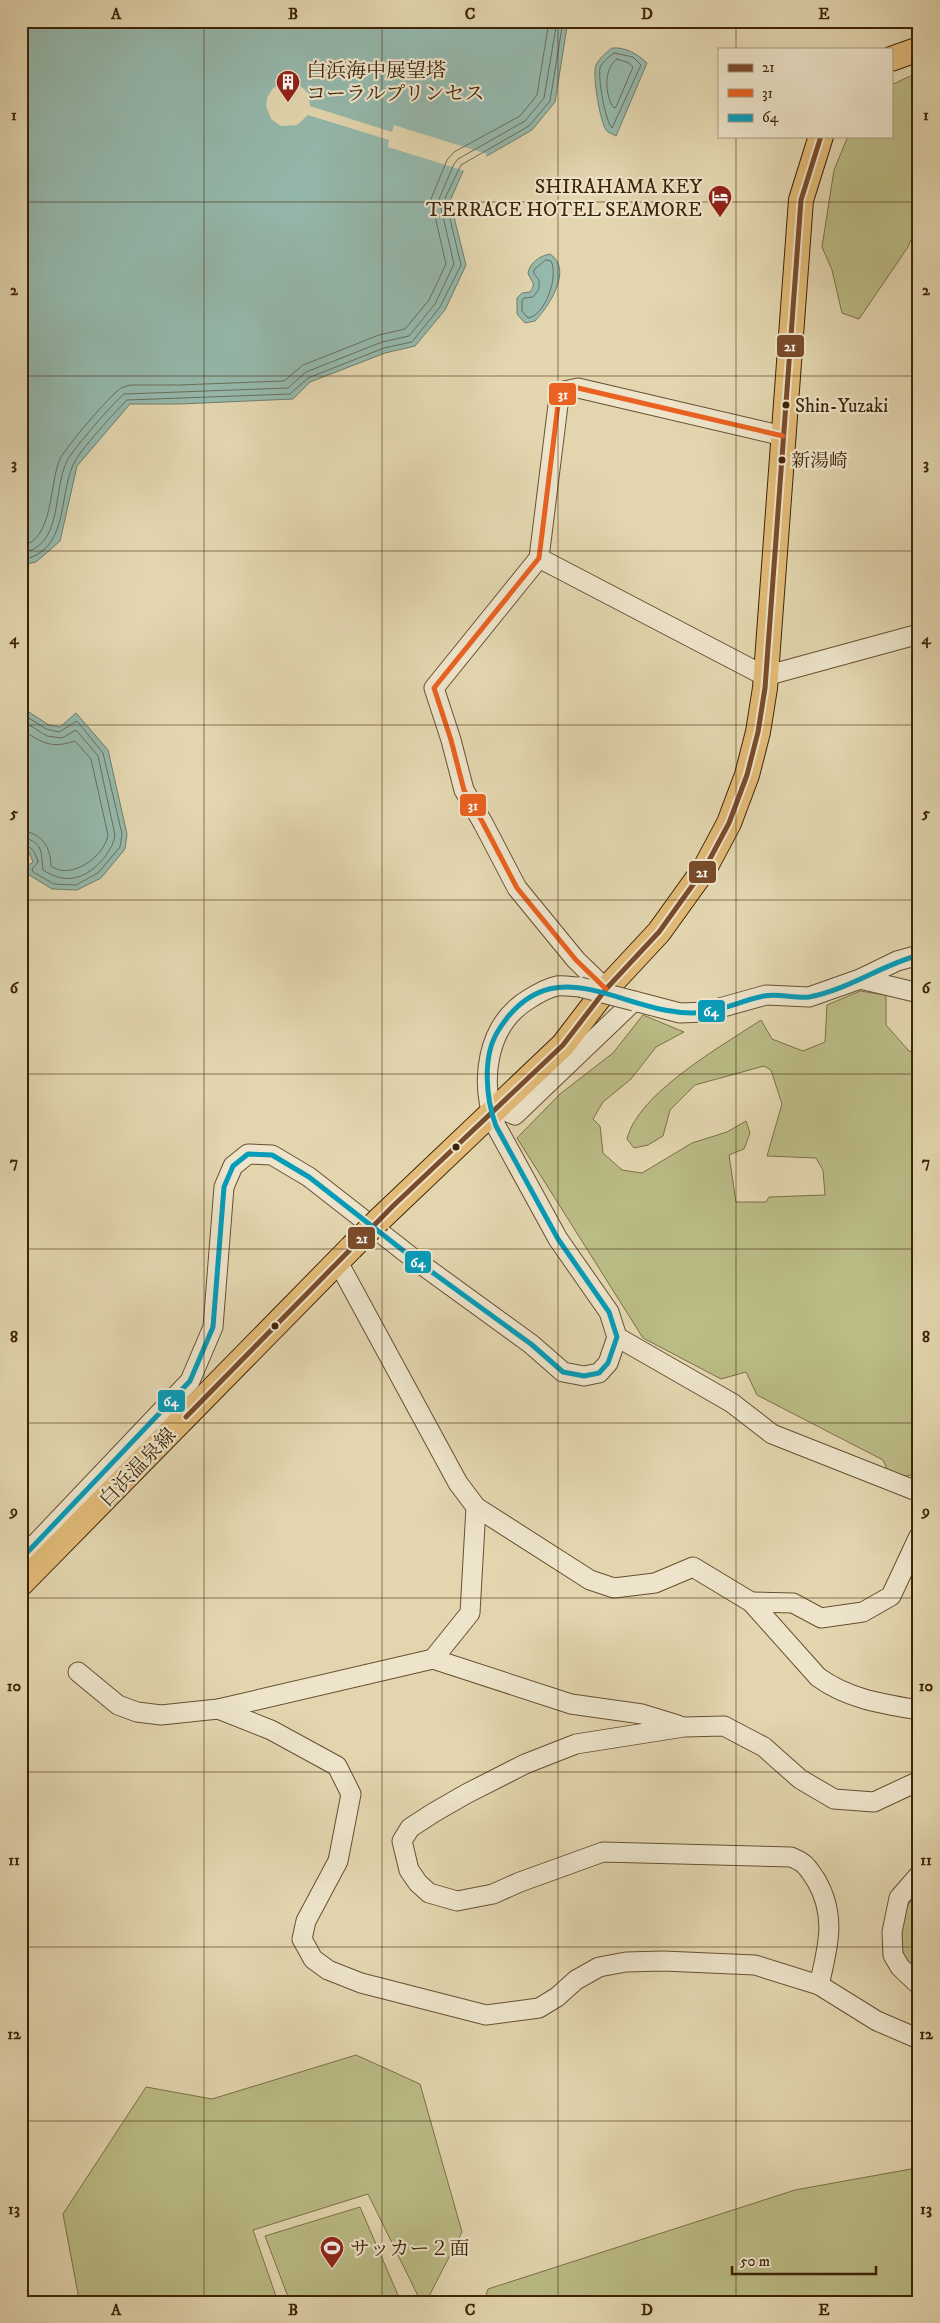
<svg xmlns="http://www.w3.org/2000/svg" width="940" height="2323" font-family="'IM FELL DW Pica','Noto Serif JP',serif">
	<rect width="100%" height="100%" fill="#e3d6af"/>
	<filter id="stains"><feTurbulence type="fractalNoise" baseFrequency=".004" numOctaves="4"/><feColorMatrix values="0 0 0 0 .2 0 0 0 0 .09 0 0 0 0 .02 0 0 0 .5 -.17"/></filter>
	<radialGradient id="worn" r=".72"><stop offset=".6" stop-color="#630" stop-opacity="0"/><stop offset="1" stop-color="#630" stop-opacity=".3"/></radialGradient>
	<g fill="#bbbc86" stroke="#7c7046">
		<path d="M 919,72 L 919,221 L 908,247 L 859,319 L 842,313 L 832,270 L 822,247 L 834,170 L 848,136 L 891,136 L 891,85 Z"/>
		<path d="M 860,991 L 886,995 L 886,1025 L 909,1051 L 919,1054 L 919,1153 L 917,1154 L 919,1159 L 919,1474 L 891,1478 L 883,1460 L 757,1395 L 746,1372 L 721,1379 L 643,1338 L 517,1138 L 560,1094 L 613,1053 L 643,1015 L 684,1032 L 656,1047 L 631,1079 L 603,1102 L 593,1119 L 600,1126 L 603,1153 L 622,1170 L 642,1173 L 692,1143 L 727,1132 L 746,1121 L 750,1133 L 744,1149 L 729,1155 L 736,1202 L 766,1202 L 769,1197 L 825,1195 L 823,1170 L 816,1158 L 767,1156 L 782,1104 L 771,1070 L 764,1066 L 695,1085 L 670,1110 L 663,1136 L 648,1145 L 634,1148 L 627,1139 C 638,1093 722,1046 761,1020 L 772,1039 L 803,1051 L 825,1042 L 827,1005 Z"/>
		<path d="M 919,1888 L 919,1971 C 886,1947 900,1914 919,1888 Z"/>
		<path d="M 356,2055 L 420,2084 L 462,2232 L 426,2302 L 421,2302 L 368,2194 L 253,2230 L 278,2302 L 86,2302 L 79,2299 L 63,2214 L 146,2087 L 212,2099 Z"/>
		<path d="M 919,2163 L 919,2302 L 484,2302 L 488,2289 L 795,2190 L 911,2169 Z"/>
		<path d="M 360,2207 L 401,2302 L 290,2302 L 265,2236 Z"/>
	</g>
	<g fill="#95b9ad" stroke="#727d6a">
		<path d="M 21,21 L 568,21 L 555,102 L 532,130 L 464,169 L 450,201 L 466,265 L 445,310 L 415,346 L 385,353 L 310,382 L 293,399 L 180,404 L 130,404 L 77,466 L 60,541 L 36,562 L 21,565 Z"/>
		<path d="M 612,48 C 627,47 637,54 647,63 L 616,136 C 613,134 608,133 606,130 C 600,121 592,74 596,65 C 600,57 606,53 612,48 Z"/>
		<path d="M 550,254 C 574,270 548,307 535,321 L 525,323 L 517,314 L 517,298 L 522,293 L 530,292 C 537,283 531,282 528,273 C 530,263 539,256 550,254 Z"/>
		<path d="M 21,707 L 49,725 L 60,727 L 76,713 L 108,750 L 127,834 L 125,849 L 101,878 L 77,890 L 52,889 L 21,870 L 33,862 L 29,852 L 21,849 Z"/>
	</g>
	<path fill="#e3d6af" d="M 287,82 L 296,84 L 303,88 L 308,93 L 310,106 L 392,132 L 394,125 L 487,154 L 485,160 L 465,171 L 388,147 L 389,140 L 308,115 L 297,125 L 281,126 L 271,119 L 266,106 L 267,98 L 273,88 Z"/>
	<g fill="none" stroke-linecap="round" stroke-linejoin="round">
		<g stroke="#6a6e5a" stroke-width="1">
			<path d="M 614,53 L 633,57 L 641,65 L 612,128 C 605,121 598,78 600,68 C 602,62 609,57 614,53 Z"/>
			<path d="M 617,59 L 629,63 L 633,67 L 616,107 L 614,108 C 605,97 603,68 617,59 Z"/>
			<path d="M 546,260 L 551,261 C 559,276 545,316 528,318 L 522,311 L 522,301 L 524,298 L 533,297 L 539,289 L 539,280 L 534,274 L 534,270 Z"/>
			<path d="M 21,546 C 54,541 49,483 60,459 C 66,447 109,396 121,388 L 130,385 L 179,385 L 284,381 L 303,365 L 379,335 L 405,329 L 429,300 L 446,264 L 431,199 L 447,160 L 454,152 L 520,116 L 537,95 L 549,21"/>
			<path d="M 21,553 C 64,547 52,491 67,461 C 74,448 112,404 124,394 L 288,388 L 306,372 L 382,342 L 409,336 L 435,304 L 454,264 L 439,199 L 454,164 L 458,159 L 525,121 L 544,98 L 557,21"/>
			<path d="M 21,560 C 69,552 58,499 73,465 C 78,452 116,411 127,400 L 290,394 L 308,378 L 384,348 L 412,342 L 440,307 L 461,265 L 445,198 L 461,165 L 529,126 L 550,101 L 563,21"/>
			<path d="M 21,713 L 46,729 L 59,732 L 77,721 L 103,753 L 122,834 L 120,847 L 98,873 L 76,885 L 54,884 L 33,872 L 32,869 L 38,862 C 35,851 32,846 21,845"/>
			<path d="M 21,720 L 47,736 L 62,738 L 76,730 L 98,756 L 115,835 C 113,852 92,876 73,878 C 62,880 53,876 43,870 C 41,854 44,840 21,838"/>
			<path d="M 21,729 C 42,743 51,749 75,741 L 91,759 L 108,835 C 105,856 71,881 51,866 C 51,847 41,832 21,831"/>
		</g>
		<defs>
			<g id="minor">
				<path d="M 539,558 L 765,676 L 919,634"/>
				<path d="M 860,979 L 919,993"/>
				<path d="M 606,989 L 576,960 L 517,888 L 483,823 L 464,790 L 451,740 L 434,688 L 539,558 L 558,405 L 564,391 L 578,388 L 783,436"/>
				<path d="M 496,1107 L 515,1115 L 634,1001 L 680,1013 L 705,1012 L 766,995 L 809,997 L 860,979 L 897,961 L 919,955"/>
				<path d="M 338,1262 L 458,1483 L 476,1507 L 590,1580 L 614,1588 L 655,1583 L 693,1567 L 751,1602 L 818,1677 C 848,1699 883,1704 919,1710"/>
				<path d="M 617,1337 L 732,1403 L 772,1434 L 919,1492"/>
				<path d="M 21,1559 L 190,1381 L 213,1327 L 224,1187 L 233,1166 L 248,1154 L 272,1155 L 309,1177 L 414,1259 L 531,1344 L 563,1372 L 584,1376 L 599,1373 L 608,1363 L 617,1337 L 609,1312 L 558,1239 L 496,1126 C 479,1082 486,1025 529,999 C 537,994 547,988 557,986 C 564,985 573,987 580,987"/>
				<path d="M 751,1602 L 793,1603 L 821,1618 L 863,1612 L 891,1596 L 919,1536"/>
				<path d="M 433,1659 L 470,1613 L 476,1507"/>
				<path d="M 78,1672 L 118,1705 L 137,1712 L 161,1715 L 218,1709 L 433,1659 L 571,1704 L 642,1714 L 678,1725"/>
				<path d="M 218,1709 L 271,1730 L 337,1766 L 351,1794 L 338,1861 L 306,1921 L 302,1939 L 313,1959 L 328,1970 L 361,1983 L 486,2015 L 539,2008 L 557,1997 L 576,1980 L 599,1967 L 626,1962 L 663,1961 L 755,1965 L 819,1985 L 877,2021 L 919,2039"/>
				<path d="M 919,1875 L 899,1898 L 892,1932 L 893,1955 L 900,1967 L 919,1985"/>
				<path d="M 819,1985 C 828,1947 837,1916 816,1880 C 807,1867 806,1863 791,1857 L 603,1852 L 520,1882 L 493,1894 L 457,1901 L 429,1893 L 418,1883 L 409,1870 L 402,1841 L 410,1828 L 433,1813 L 466,1794 L 525,1764 L 576,1744 L 684,1727 L 724,1726 L 764,1747 L 800,1779 L 834,1799 L 874,1802 L 919,1781"/>
			</g>
			<g id="major">
				<path d="M 891,59 L 919,49"/>
				<path d="M 379,1220 L 563,1045 L 606,989 L 659,932 L 705,868 L 729,823 L 747,775 L 758,732 L 765,688 L 801,200 L 821,136"/>
				<path d="M 21,1584 L 351,1248"/>
			</g>
		</defs>
		<use href="#minor" stroke="#675030" stroke-width="21"/>
		<use href="#major" stroke="#3e2306" stroke-width="26"/>
		<use href="#minor" stroke="#ede4cb" stroke-width="19"/>
		<use href="#major" stroke="#e2bb78" stroke-width="24"/>
		<defs>
			<path id="minor-bridge" d="M 580,987 L 634,1001"/>
			<path id="major-bridge" d="M 351,1248 L 379,1220"/>
		</defs>
		<use href="#minor-bridge" stroke="#675030" stroke-width="21" stroke-linecap="butt"/>
		<use href="#major-bridge" stroke="#3e2306" stroke-width="26" stroke-linecap="butt"/>
		<use href="#minor-bridge" stroke="#ede4cb" stroke-width="19"/>
		<use href="#major-bridge" stroke="#e2bb78" stroke-width="24"/>
		<defs>
			<path id="bus-1" d="M 186,1417 L 393,1206 L 563,1045 L 606,989 L 659,932 L 705,868 L 729,823 L 747,775 L 758,732 L 765,688 L 801,200 L 821,136"/>
			<path id="bus-2" d="M 606,989 L 576,960 L 517,888 L 483,823 L 464,790 L 451,740 L 434,688 L 539,558 L 558,405 L 564,391 L 578,388 L 783,436"/>
			<path id="bus-3" d="M 21,1559 L 190,1381 L 213,1327 L 224,1187 L 233,1166 L 248,1154 L 272,1155 L 309,1177 L 414,1259 L 531,1344 L 563,1372 L 584,1376 L 599,1373 L 608,1363 L 617,1337 L 609,1312 L 558,1239 L 496,1126 C 486,1099 482,1056 498,1031 C 555,938 631,1023 706,1012 C 726,1009 744,1000 764,996 C 779,993 795,999 809,997 C 847,990 882,965 919,955"/>
		</defs>
		<use href="#bus-1" stroke="#ede4cb" stroke-width="9"/>
		<use href="#bus-2" stroke="#ede4cb" stroke-width="9"/>
		<use href="#bus-3" stroke="#ede4cb" stroke-width="9"/>
		<use href="#bus-1" stroke="#7a4b2a" stroke-width="5"/>
		<use href="#bus-2" stroke="#e96221" stroke-width="5"/>
		<use href="#bus-3" stroke="#069cba" stroke-width="5"/>
	</g>
	<path fill="none" stroke="#3e2306" stroke-width="1" stroke-opacity="0.55" d="M 204,21 L 204,2302M 382,21 L 382,2302M 558,21 L 558,2302M 736,21 L 736,49M 736,136 L 736,2302M 21,202 L 919,202M 21,376 L 919,376M 21,551 L 919,551M 21,725 L 919,725M 21,900 L 919,900M 21,1074 L 919,1074M 21,1249 L 919,1249M 21,1423 L 919,1423M 21,1598 L 919,1598M 21,1772 L 919,1772M 21,1947 L 919,1947M 21,2121 L 919,2121"/>
	<defs>
		<symbol id="building-pin" viewBox="-11 -11 22 30"><path d="M0 17L-7.5 6A9.5 9.5 0 1 1 7.5 6Z" fill="#8f2418" stroke="#ede4cb"/><path d="M-4-6H4V6H1V3H-1V6H-4ZM-2.5-4.3h1.7v1.8h-1.7ZM.8-4.3h1.7v1.8H.8ZM-2.5-1h1.7V.8h-1.7ZM.8-1h1.7V.8H.8Z" fill="#fff"/></symbol>
		<symbol id="hotel-pin" viewBox="-11 -11 22 30"><path d="M0 17L-7.5 6A9.5 9.5 0 1 1 7.5 6Z" fill="#8f2418" stroke="#ede4cb"/><path d="M-6-4.5h1.5V1H6V5H4.5V3h-9V5H-6ZM-4 0a1.8 1.8 0 1 1 3.6 0ZM.5 0V-2.5h3Q6-2.5 6 0Z" fill="#fff"/></symbol>
		<symbol id="stadium-pin" viewBox="-11 -11 22 30"><path d="M0 17L-7.5 6A9.5 9.5 0 1 1 7.5 6Z" fill="#8f2418" stroke="#ede4cb"/><path d="M0-5a6.5 5 0 1 0 0 10a6.5 5 0 1 0 0-10ZM-3.5-1.8h7v3.6h-7Z" fill="#fff"/></symbol>
	</defs>
	<g fill-rule="evenodd">
		<use href="#building-pin" x="274" y="68" width="28" height="38"/>
		<use href="#hotel-pin" x="706" y="183" width="28" height="38"/>
		<use href="#stadium-pin" x="318" y="2234" width="28" height="38"/>
	</g>
	<g fill="#3e2306" stroke="#ede4cb" stroke-width="2">
		<circle cx="786" cy="405" r="4.5"/>
		<circle cx="782" cy="460" r="4.5"/>
		<circle cx="456" cy="1147" r="4.5"/>
		<circle cx="275" cy="1326" r="4.5"/>
	</g>
	<g text-anchor="middle" stroke-width="4.5" stroke-linejoin="round" paint-order="stroke">
		<g font-size="19" fill="#3e2306" stroke="#ede4cb" text-anchor="start">
			<text x="795" y="412">Shin-Yuzaki</text>
			<text x="791" y="467">新湯崎</text>
		</g>
		<g font-size="20" fill="#3e2306" stroke="#ede4cb" text-anchor="start">
			<text x="306" y="77">白浜海中展望塔<tspan x="306" dy="23">コーラルプリンセス</tspan></text>
			<text x="702" y="193" text-anchor="end">SHIRAHAMA KEY<tspan x="702" dy="23">TERRACE HOTEL SEAMORE</tspan></text>
			<text x="350" y="2255">サッカー２面</text>
		</g>
		<g font-size="20" fill="#3e2306" stroke="#ede4cb">
			<text transform="translate(137 1467) rotate(-46)" y="7">白浜温泉線</text>
		</g>
	</g>
	<g stroke="#ede4cb" stroke-width="2">
		<rect x="776" y="334" width="29" height="24" rx="5" fill="#7a4b2a"/>
		<rect x="548" y="382" width="29" height="24" rx="5" fill="#e96221"/>
		<rect x="459" y="793" width="28" height="24" rx="5" fill="#e96221"/>
		<rect x="688" y="860" width="29" height="24" rx="5" fill="#7a4b2a"/>
		<rect x="697" y="999" width="29" height="24" rx="5" fill="#069cba"/>
		<rect x="347" y="1226" width="29" height="24" rx="5" fill="#7a4b2a"/>
		<rect x="404" y="1250" width="28" height="24" rx="5" fill="#069cba"/>
		<rect x="157" y="1389" width="29" height="24" rx="5" fill="#069cba"/>
	</g>
	<g font-size="14" text-anchor="middle" font-weight="bold" fill="#fff">
		<text x="790" y="351">21</text>
		<text x="563" y="399">31</text>
		<text x="473" y="810">31</text>
		<text x="702" y="877">21</text>
		<text x="711" y="1016">64</text>
		<text x="362" y="1243">21</text>
		<text x="418" y="1267">64</text>
		<text x="171" y="1406">64</text>
	</g>
	<rect width="940" height="2323" fill="none" stroke="#e3d6af" stroke-width="55"/>
	<rect x="718" y="48" width="175" height="90" fill="#ede4cb" stroke="#a7977c"/>
	<rect x="728" y="64" width="25" height="8" fill="#7a4b2a" stroke="#a7977c"/>
	<text x="762" y="72" font-size="15" fill="#3e2306">21</text>
	<rect x="728" y="89" width="25" height="8" fill="#e96221" stroke="#a7977c"/>
	<text x="762" y="98" font-size="15" fill="#3e2306">31</text>
	<rect x="728" y="114" width="25" height="8" fill="#069cba" stroke="#a7977c"/>
	<text x="762" y="122" font-size="15" fill="#3e2306">64</text>
	<path d="M732 2266v8h144v-8" fill="none" stroke="#3e2306" stroke-width="2.5"/>
	<text x="740" y="2266" font-size="15" fill="#3e2306" stroke="#ede4cb" stroke-width="4" paint-order="stroke">50 m</text>
	<rect x="28" y="28" width="884" height="2268" fill="none" stroke="#3e2306" stroke-width="2"/>
	<g font-size="16" text-anchor="middle" font-weight="bold" fill="#3e2306">
		<text x="116" y="19">A</text>
		<text x="293" y="19">B</text>
		<text x="470" y="19">C</text>
		<text x="647" y="19">D</text>
		<text x="824" y="19">E</text>
		<text x="14" y="120">1</text>
		<text x="926" y="120">1</text>
		<text x="14" y="295">2</text>
		<text x="926" y="295">2</text>
		<text x="14" y="469">3</text>
		<text x="926" y="469">3</text>
		<text x="14" y="644">4</text>
		<text x="926" y="644">4</text>
		<text x="14" y="818">5</text>
		<text x="926" y="818">5</text>
		<text x="14" y="993">6</text>
		<text x="926" y="993">6</text>
		<text x="14" y="1167">7</text>
		<text x="926" y="1167">7</text>
		<text x="14" y="1342">8</text>
		<text x="926" y="1342">8</text>
		<text x="14" y="1516">9</text>
		<text x="926" y="1516">9</text>
		<text x="14" y="1691">10</text>
		<text x="926" y="1691">10</text>
		<text x="14" y="1865">11</text>
		<text x="926" y="1865">11</text>
		<text x="14" y="2039">12</text>
		<text x="926" y="2039">12</text>
		<text x="14" y="2214">13</text>
		<text x="926" y="2214">13</text>
		<text x="116" y="2315">A</text>
		<text x="293" y="2315">B</text>
		<text x="470" y="2315">C</text>
		<text x="647" y="2315">D</text>
		<text x="824" y="2315">E</text>
	</g>
	<rect width="100%" height="100%" filter="url(#stains)"/>
	<rect width="100%" height="100%" fill="url(#worn)"/>
</svg>
